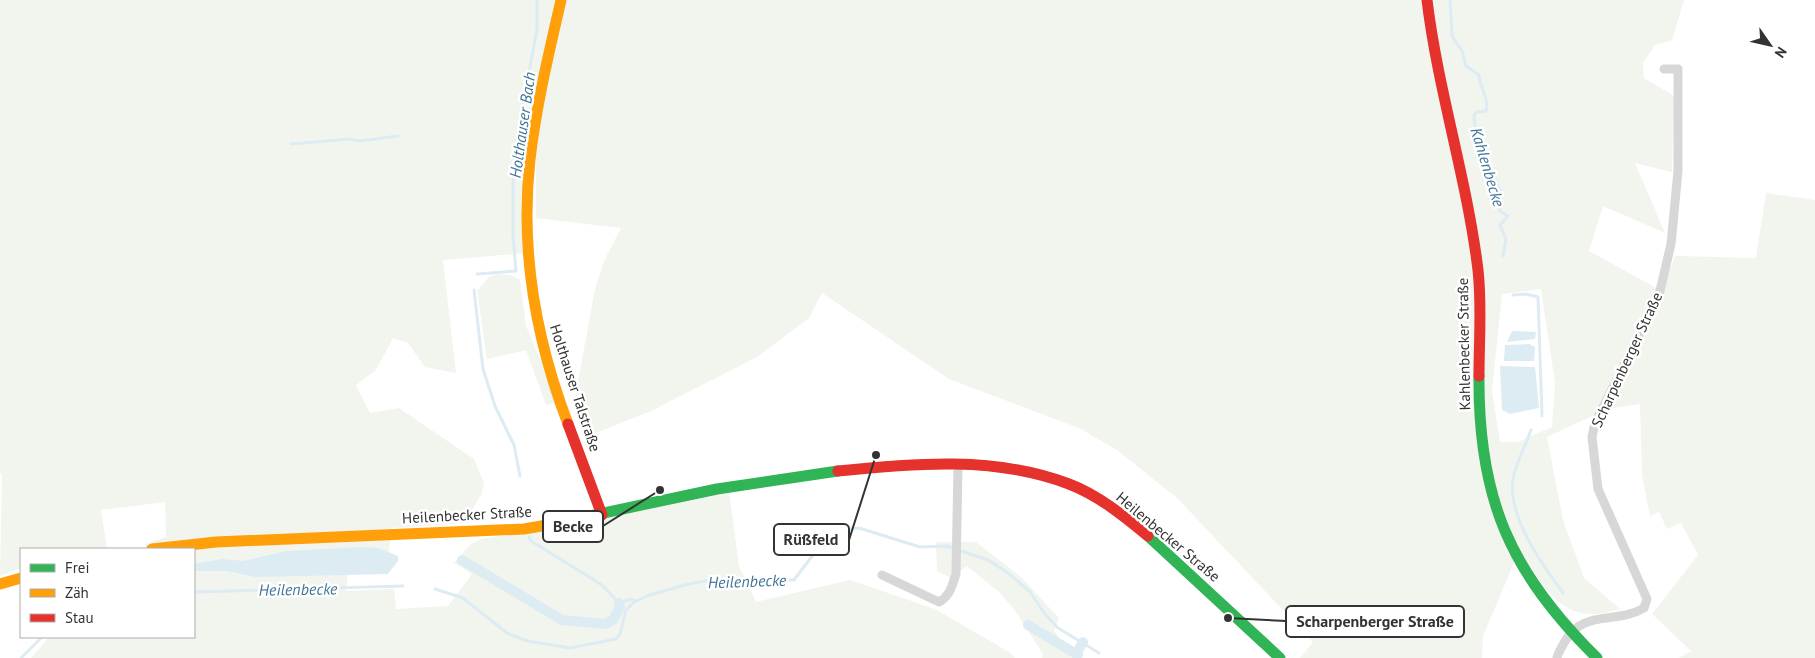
<svg xmlns="http://www.w3.org/2000/svg" width="1815" height="658" font-family="'PT Sans',sans-serif">
	<rect width="100%" height="100%" fill="#fff"/>
	<g fill="#f1f5ed" fill-rule="evenodd">
		<path d="M 0,0 L 555,0 L 530,123 L 526,253 L 443,260 L 456,373 L 425,367 L 408,343 L 393,338 L 376,370 L 356,385 L 370,413 L 399,408 L 474,459 L 484,483 L 482,493 L 464,523 L 391,528 L 388,568 L 348,571 L 346,591 L 394,589 L 396,609 L 448,606 L 472,574 L 454,563 L 471,544 L 481,539 L 563,527 L 729,491 L 739,566 L 756,602 L 850,580 L 935,609 L 1009,652 L 1015,658 L 31,658 L 49,637 L 194,637 L 194,549 L 145,549 L 145,544 L 166,537 L 165,502 L 101,510 L 107,548 L 21,549 L 21,568 L 0,576 L 2,476 L 0,472 Z"/>
		<path d="M 565,0 L 1684,0 L 1672,40 L 1655,45 L 1643,63 L 1644,78 L 1674,96 L 1672,172 L 1635,163 L 1665,233 L 1603,206 L 1589,251 L 1662,291 L 1675,256 L 1756,258 L 1766,193 L 1815,200 L 1815,658 L 1679,658 L 1691,651 L 1652,614 L 1698,555 L 1681,523 L 1667,529 L 1659,512 L 1650,516 L 1642,475 L 1640,404 L 1607,409 L 1547,437 L 1563,520 L 1584,578 L 1620,609 C 1610,611 1598,615 1589,614 C 1553,612 1538,575 1519,551 L 1483,636 L 1482,658 L 1300,658 L 1313,642 L 1177,498 L 1117,450 L 1079,428 L 949,379 L 822,293 L 809,318 L 757,357 L 651,411 L 586,437 L 574,403 L 595,289 L 604,261 L 621,228 L 536,218 L 536,158 L 544,95 ZM 1541,289 L 1555,383 L 1552,427 L 1518,442 L 1500,442 L 1492,391 L 1502,294 Z"/>
		<path d="M 497,274 L 511,275 L 520,280 L 526,326 L 542,364 L 555,403 L 546,405 L 526,350 L 487,359 L 477,291 L 489,277 Z"/>
		<path d="M 936,542 L 976,542 L 1022,578 L 1059,618 L 1054,631 L 1076,658 L 1042,658 L 1043,654 L 1014,609 L 999,592 L 967,566 L 951,578 L 937,571 Z"/>
	</g>
	<g fill="#ddebf3">
		<path d="M 1512,331 L 1536,332 L 1535,339 L 1507,342 Z"/>
		<path d="M 1529,344 L 1535,347 L 1534,361 L 1504,361 L 1505,345 Z"/>
		<path d="M 1500,366 L 1535,367 L 1539,408 L 1510,414 L 1502,410 Z"/>
		<path d="M 364,547 L 378,548 L 398,556 L 398,561 L 388,574 L 255,577 L 227,571 L 194,571 L 194,564 L 222,559 L 243,561 L 286,551 Z"/>
	</g>
	<g fill="none" stroke-linecap="round" stroke-linejoin="round">
		<g stroke="#ddebf3" stroke-width="3">
			<path d="M 1450,0 L 1452,36 L 1462,51 L 1466,66 L 1479,75 C 1479,86 1490,100 1486,111 L 1477,112 L 1474,115 C 1474,144 1494,167 1501,195 C 1502,201 1499,205 1500,211 L 1508,216 L 1500,225 L 1506,239 L 1503,256"/>
			<path d="M 291,144 L 350,139 L 360,141 L 398,136"/>
			<path d="M 477,274 L 516,271 L 513,236 L 513,183 L 518,130 L 537,29 L 537,0"/>
			<path d="M 474,290 L 483,369 L 495,406 L 514,445 L 520,476"/>
			<path d="M 1513,295 L 1526,294 L 1538,297 L 1542,416"/>
			<path d="M 1531,430 C 1526,445 1518,459 1514,474 C 1504,513 1542,564 1563,593"/>
			<path d="M 529,537 L 531,541 L 602,585 L 619,603 L 631,599 L 636,601"/>
			<path d="M 435,589 L 463,598 L 507,633 L 527,641 L 570,648 L 616,639 L 620,634 L 626,610 L 633,603 L 647,596 L 688,584 L 716,579 L 794,580 L 822,543 L 841,530 L 859,528 L 920,547 L 947,546 L 988,560 L 1008,573 L 1030,592 L 1045,614 L 1058,628 L 1099,653"/>
			<path d="M 194,592 L 403,586"/>
			<path d="M 21,658 L 42,637"/>
		</g>
		<g stroke="#ddebf3" stroke-width="10">
			<path d="M 462,560 L 562,620 L 605,624 L 613,620 L 620,607 L 619,603"/>
			<path d="M 1028,625 L 1078,655"/>
			<path d="M 1076,654 L 1083,642"/>
		</g>
		<g stroke="#d7d7d7" stroke-width="9">
			<path d="M 882,575 L 939,602 C 950,596 952,586 956,574 L 958,465"/>
			<path d="M 1557,658 C 1558,653 1561,648 1564,643 C 1583,608 1616,625 1644,608 L 1647,599 L 1598,489 L 1592,437 L 1595,423 L 1659,295 L 1671,244 L 1678,171 L 1678,69 L 1664,69"/>
		</g>
		<g stroke="#30b455" stroke-width="11">
			<path d="M 1479,376 C 1478,499 1510,572 1597,658"/>
			<path d="M 547,525 L 717,489 L 838,471"/>
			<path d="M 1148,536 L 1280,658"/>
		</g>
		<g stroke="#ff9f0a" stroke-width="11">
			<path d="M 561,0 C 549,53 536,106 530,160 C 520,250 536,340 568,424"/>
			<path d="M 152,549 L 216,542 L 524,529 L 547,525"/>
			<path d="M 0,584 L 21,578"/>
		</g>
		<g stroke="#e5322d" stroke-width="11">
			<path d="M 1427,0 C 1438,91 1467,179 1478,270 C 1482,305 1479,341 1479,376"/>
			<path d="M 568,424 L 602,515"/>
			<path d="M 838,471 C 914,463 996,456 1069,484 C 1098,495 1124,516 1148,536"/>
		</g>
	</g>
	<g text-anchor="middle" stroke-width="5" stroke-linejoin="round" paint-order="stroke">
		<g font-size="15" fill="#333" stroke="#fff">
			<text transform="translate(1464 344) rotate(-91)" y="5">Kahlenbecker Straße</text>
			<text transform="translate(1627 360) rotate(-65)" y="5">Scharpenberger Straße</text>
			<text transform="translate(575 388) rotate(72)" y="5">Holthauser Talstraße</text>
			<text transform="translate(467 515) rotate(-3)" y="5">Heilenbecker Straße</text>
			<text transform="translate(1168 537) rotate(40)" y="5">Heilenbecker Straße</text>
		</g>
		<g font-size="16" font-style="italic" fill="#3f7597" stroke="#fff">
			<text transform="translate(522 125) rotate(-82)" y="6">Holthauser Bach</text>
			<text transform="translate(1488 167) rotate(73)" y="6">Kahlenbecke</text>
			<text transform="translate(747 581) rotate(-2)" y="6">Heilenbecke</text>
			<text transform="translate(298 589) rotate(-1)" y="6">Heilenbecke</text>
		</g>
	</g>
	<path fill="none" stroke="#333" stroke-width="2" d="M660 490L603 526M876 455L849 540M1228 618L1286 621"/>
	<g fill="#333" stroke="#fff" stroke-width="2">
		<circle cx="660" cy="490" r="5"/>
		<circle cx="876" cy="455" r="5"/>
		<circle cx="1228" cy="618" r="5"/>
	</g>
	<g fill="#fff" stroke="#333" stroke-width="2">
		<rect x="543" y="511" width="60" height="31" rx="5"/>
		<rect x="774" y="524" width="75" height="31" rx="5"/>
		<rect x="1286" y="606" width="178" height="31" rx="5"/>
	</g>
	<g font-size="16" text-anchor="middle" font-weight="bold" fill="#333">
		<text x="573" y="532">Becke</text>
		<text x="811" y="545">Rüßfeld</text>
		<text x="1375" y="627">Scharpenberger Straße</text>
	</g>
	<rect x="20" y="548" width="175" height="90" fill="#ffffff" stroke="#adadad"/>
	<rect x="30" y="564" width="25" height="8" fill="#30b455" stroke="#adadad"/>
	<text x="65" y="573" font-size="15" fill="#333333">Frei</text>
	<rect x="30" y="589" width="25" height="8" fill="#ff9f0a" stroke="#adadad"/>
	<text x="65" y="598" font-size="15" fill="#333333">Zäh</text>
	<rect x="30" y="614" width="25" height="8" fill="#e5322d" stroke="#adadad"/>
	<text x="65" y="623" font-size="15" fill="#333333">Stau</text>
	<g transform="translate(1770 45) rotate(124)" stroke="#ffffff" stroke-width="4" paint-order="stroke">
	<path d="M0-4L9 19L0 12L-9 19Z" fill="#333333"/>
	<text y="-8" font-size="14" font-weight="bold" text-anchor="middle" fill="#333333">N</text>
	</g>
</svg>
